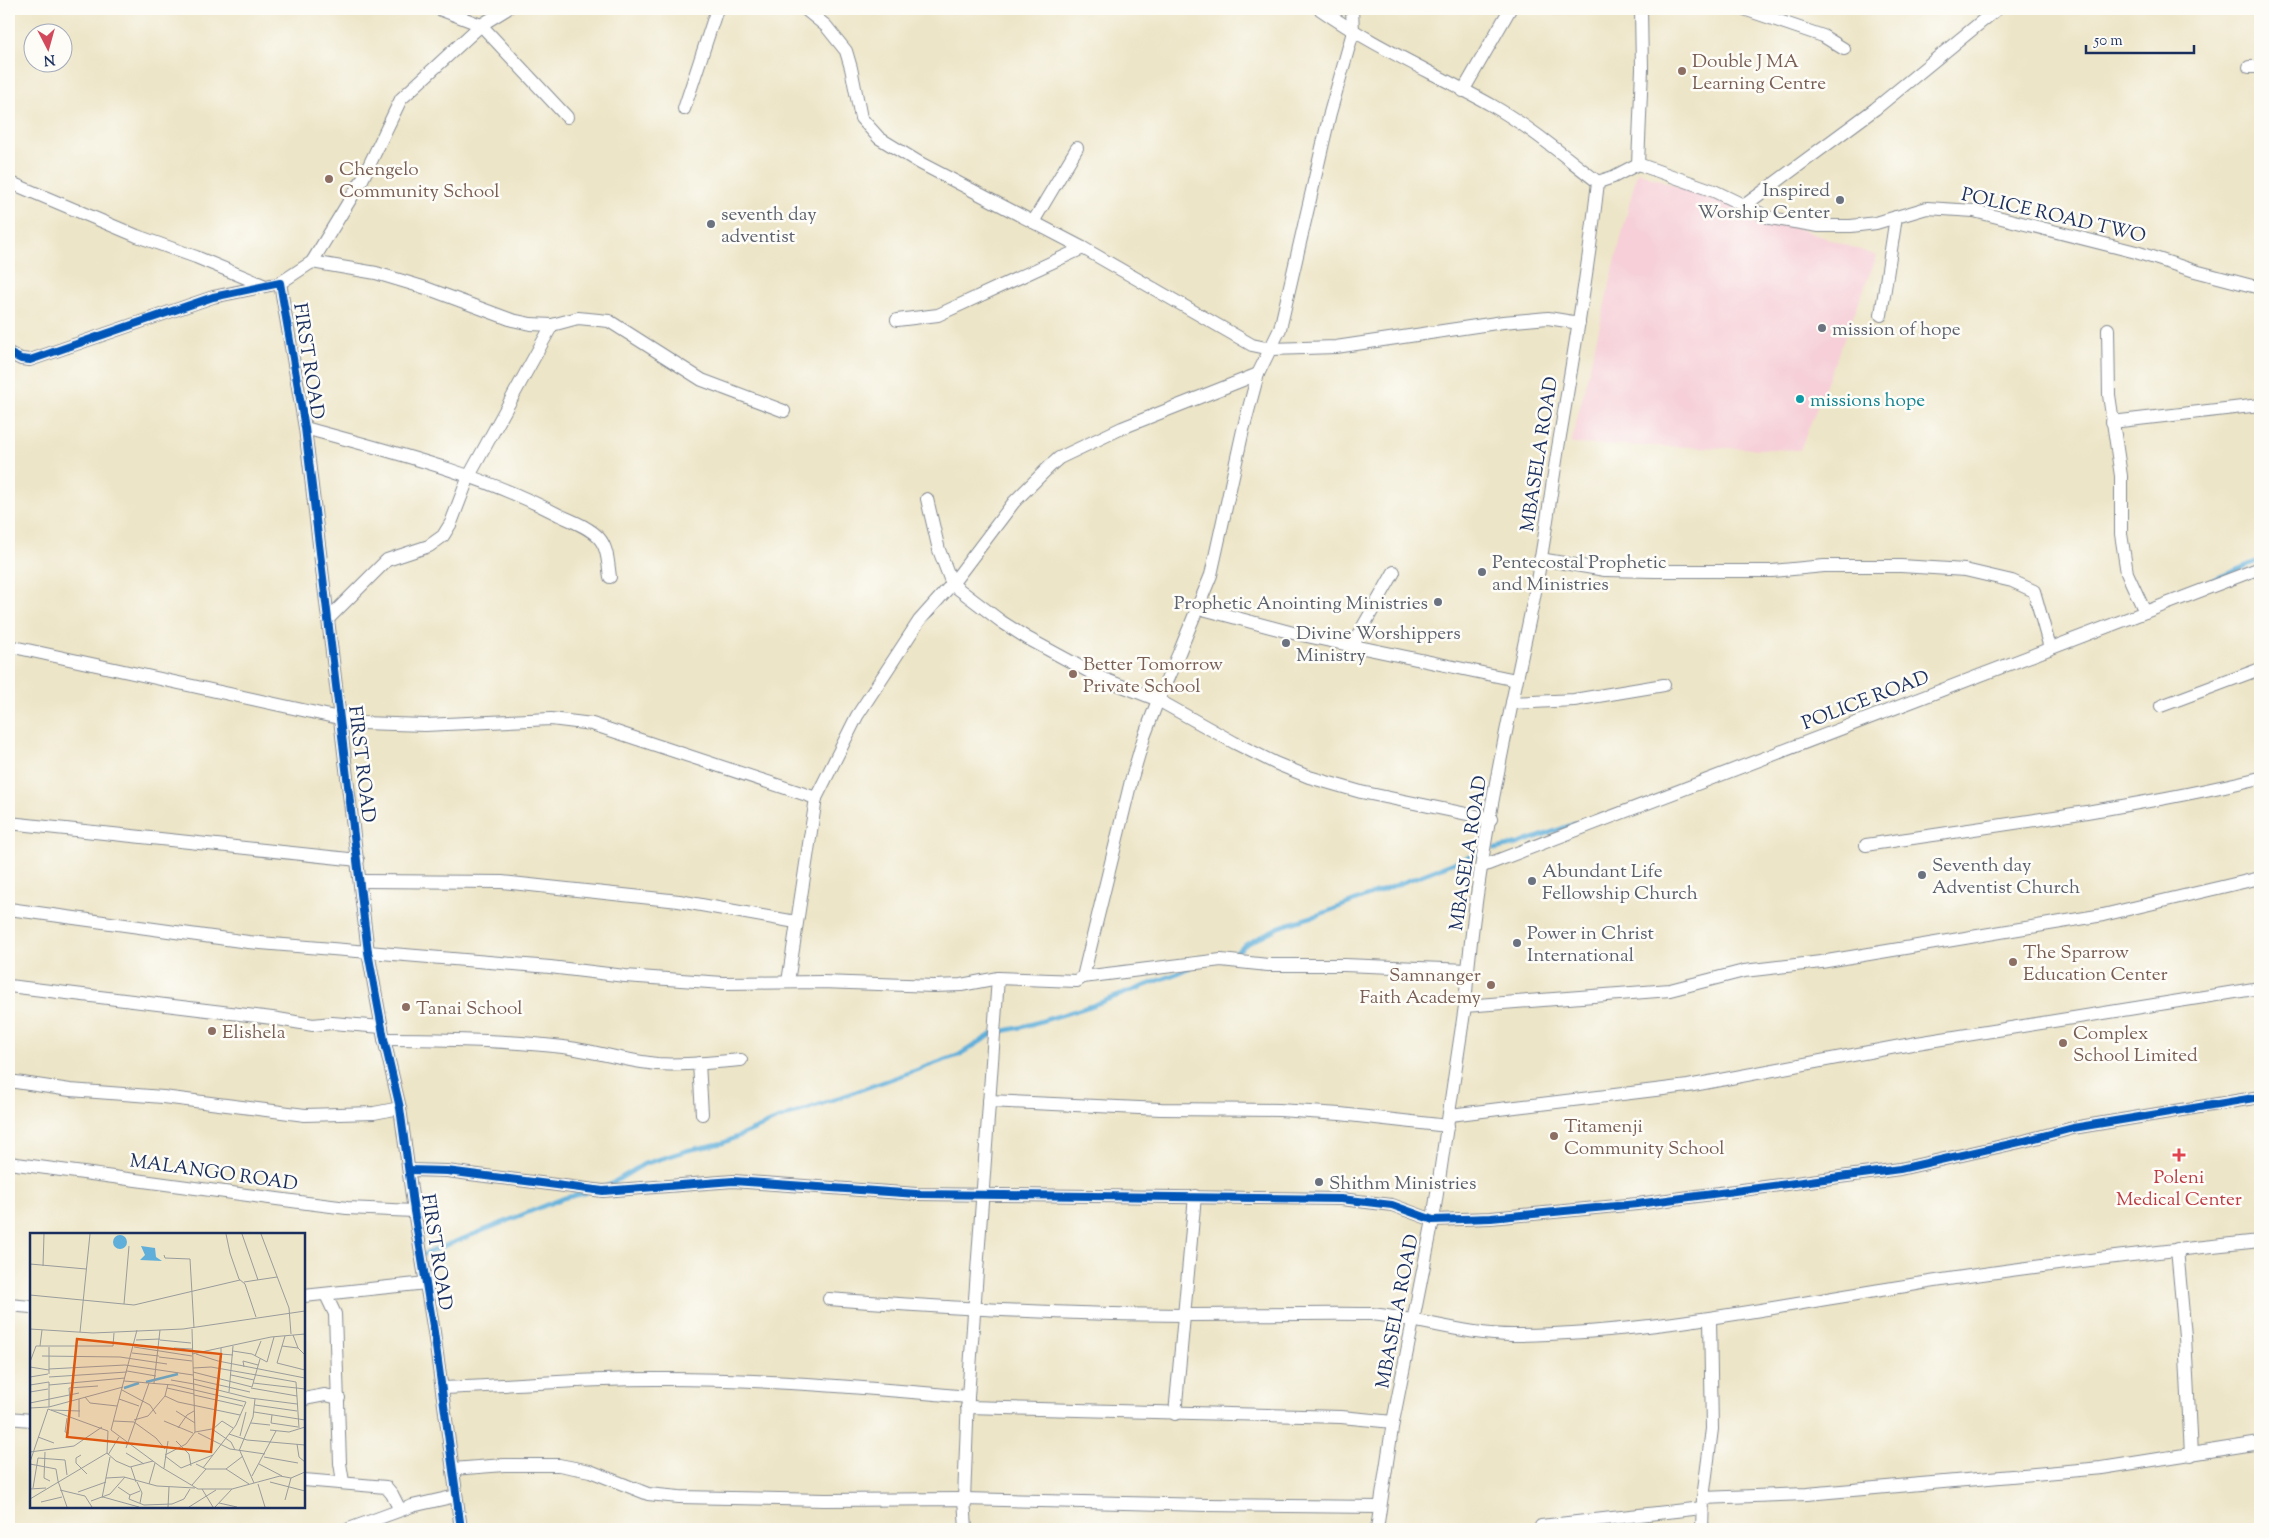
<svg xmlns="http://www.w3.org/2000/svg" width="2269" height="1538" font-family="'Sorts Mill Goudy',serif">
	<rect width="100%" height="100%" fill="#fdfcf7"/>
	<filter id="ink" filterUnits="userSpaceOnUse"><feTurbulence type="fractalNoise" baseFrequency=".02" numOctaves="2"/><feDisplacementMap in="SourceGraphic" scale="10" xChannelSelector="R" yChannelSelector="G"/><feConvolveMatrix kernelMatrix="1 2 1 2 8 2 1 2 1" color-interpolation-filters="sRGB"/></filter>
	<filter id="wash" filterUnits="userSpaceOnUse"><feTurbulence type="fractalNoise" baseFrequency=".0096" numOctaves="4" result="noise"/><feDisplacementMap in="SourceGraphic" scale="20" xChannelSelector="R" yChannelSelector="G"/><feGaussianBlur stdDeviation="1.12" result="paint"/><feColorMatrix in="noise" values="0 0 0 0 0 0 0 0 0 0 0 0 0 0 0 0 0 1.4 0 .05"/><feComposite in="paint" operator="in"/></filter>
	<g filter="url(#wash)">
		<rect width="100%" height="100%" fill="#ede5c7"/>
		<path fill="#f6cfd8" d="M 1637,172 L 1877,256 L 1800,450 L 1571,444 Z"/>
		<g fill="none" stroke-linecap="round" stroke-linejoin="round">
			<g stroke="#5fafda" stroke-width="4.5">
				<path d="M 2203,584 L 2260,560"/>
				<path d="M 1495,849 L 1518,844 L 1577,823"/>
				<path d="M 1230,958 L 1245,945 L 1279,927 L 1321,914 L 1479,853"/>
				<path d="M 606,1187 L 644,1164 L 689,1150 L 723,1143 L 776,1120 L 959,1055 L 994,1033 L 1022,1027 L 1091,1006 L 1189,969"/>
				<path d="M 422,1255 L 564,1198 L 585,1193"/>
			</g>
		</g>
	</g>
	<g filter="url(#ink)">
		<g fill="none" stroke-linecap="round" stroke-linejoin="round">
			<defs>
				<g id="minor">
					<path d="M 439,9 L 481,25 L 567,117"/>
					<path d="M 805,9 L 826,26 L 846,51 L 851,68 L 861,118 L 879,138 L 920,163 L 1083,248 L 1252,345 L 1271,349 L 1336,347 L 1503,322 L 1548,318 L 1579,323"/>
					<path d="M 1320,9 C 1374,47 1435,73 1493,106 C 1530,127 1564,156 1598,182"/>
					<path d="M 1744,9 L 1823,36 L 1844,49"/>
					<path d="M 2249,67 L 2260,67"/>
					<path d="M 1463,91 L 1510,9"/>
					<path d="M 684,109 L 717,9"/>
					<path d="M 1638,164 L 1714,191 L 1770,218 L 1819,226 L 1851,226 L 1876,223 L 1927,208 L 1974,211 L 2136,252 L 2195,271 L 2260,288"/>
					<path d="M 1638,164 L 1642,69 L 1641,9"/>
					<path d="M 9,182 L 137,236 L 196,257 L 263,285"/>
					<path d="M 1598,182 L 1613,177 L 1638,164"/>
					<path d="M 1745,205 L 1875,109 L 1997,9"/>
					<path d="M 1033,222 L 1077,148"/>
					<path d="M 312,262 L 376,273 L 426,288 L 512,320 L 531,324 L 552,325 L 578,318 L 609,321 L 702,380 L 784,411"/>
					<path d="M 280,283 L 312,262 L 362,180 L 401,99 L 481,25 L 507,9"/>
					<path d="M 1881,315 L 1896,217"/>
					<path d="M 897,320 L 938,315 L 1083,248"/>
					<path d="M 2108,329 L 2109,395 L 2121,476 L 2121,534 L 2127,573 L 2145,612"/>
					<path d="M 9,353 L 21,359 L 30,360 L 213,297 L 280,283 L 305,428 L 368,952 L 384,1039 L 400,1108 L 414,1211 L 434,1332 L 461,1529"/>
					<path d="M 2112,422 L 2260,405"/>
					<path d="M 305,428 C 392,452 479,473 559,515 C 572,521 589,527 599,538 C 608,548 608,564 610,577"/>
					<path d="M 927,499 L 939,550 L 952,584 L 1002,622 L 1027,638 L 1099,677 L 1158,700 L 1235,743 L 1275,763 L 1309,777 L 1361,792 L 1491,819"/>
					<path d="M 1540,559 L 1605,570 L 1655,571 L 1772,571 L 1824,566 L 1901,566 L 1965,570 L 2012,581 L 2034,591 L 2050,648"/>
					<path d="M 1199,608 L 1297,634 L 1516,680"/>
					<path d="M 328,619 L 387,560 L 429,546 L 443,536 L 451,523 L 469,476 L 552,325"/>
					<path d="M 9,646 L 362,723 L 425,725 L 551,719 L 592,724 L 816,798 L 788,982"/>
					<path d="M 1352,646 L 1394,572"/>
					<path d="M 1512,703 L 1574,700 L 1664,685"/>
					<path d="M 2161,706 L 2260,669"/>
					<path d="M 816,798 L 857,716 L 919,621 L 952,584 L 1014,502 L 1050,466 L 1059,458 L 1122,428 L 1258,374"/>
					<path d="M 9,823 L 358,860"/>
					<path d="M 1866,845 C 1998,825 2130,809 2260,778"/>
					<path d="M 1483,866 L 2260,568"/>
					<path d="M 361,881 L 502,882 L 679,901 L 796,922"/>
					<path d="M 9,909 L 248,942 L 550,967 L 625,976 L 723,983 L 822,982 L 934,986 L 961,985 L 998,978 L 1077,981 L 1083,977 L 1221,960 L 1268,965 L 1344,965 L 1468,970"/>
					<path d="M 1083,977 L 1131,781 L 1144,737 L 1158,700 L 1179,653 L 1211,575 L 1243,430 L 1258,374 L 1280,329 L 1330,113 L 1353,32 L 1352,9"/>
					<path d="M 9,986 L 272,1018 L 313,1025 L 332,1023 L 382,1027"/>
					<path d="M 1465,1006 L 1670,990 L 1744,971 L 1821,962 L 2103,915 L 2260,878"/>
					<path d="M 384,1039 C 444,1039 504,1040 563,1047 C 595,1051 625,1061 657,1064 C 685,1066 713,1062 741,1060"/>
					<path d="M 699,1063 L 702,1114"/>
					<path d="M 9,1081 L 70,1090 L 163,1097 L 305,1115 L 374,1113 L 400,1108"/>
					<path d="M 989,1101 L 1161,1109 L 1279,1110 L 1340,1114 L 1448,1126"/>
					<path d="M 1450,1115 L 1688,1086 L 1917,1043 L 2260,988"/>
					<path d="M 9,1163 L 307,1203 L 347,1208 L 414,1211"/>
					<path d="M 409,1170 L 447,1171 L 603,1191 L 733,1181 L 917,1194 L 1341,1199 L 1392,1205 L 1433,1220 L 1491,1218 L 1637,1204 L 1900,1169 L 2024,1141 L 2073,1128 L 2260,1097"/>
					<path d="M 2177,1249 L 2185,1336 L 2191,1455"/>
					<path d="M 326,1295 L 335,1314 L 340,1463 L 343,1482"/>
					<path d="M 304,1296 L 426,1283"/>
					<path d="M 829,1299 C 948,1308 1066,1315 1185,1315 C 1247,1315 1308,1313 1370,1314 C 1418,1318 1465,1335 1513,1335 C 1647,1334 1779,1306 1911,1285 C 2027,1266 2144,1253 2260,1241"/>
					<path d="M 9,1305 L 31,1307"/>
					<path d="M 442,1388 C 516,1385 591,1378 665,1379 C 767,1379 867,1388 968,1397"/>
					<path d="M 304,1399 L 325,1395 L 339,1398"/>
					<path d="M 967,1407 L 1341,1417 L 1393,1422"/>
					<path d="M 1175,1414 L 1195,1196"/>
					<path d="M 9,1418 L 31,1420"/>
					<path d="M 453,1469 L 504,1465 L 559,1465 L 590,1471 L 648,1494 L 679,1497 L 825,1500 L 964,1499 L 1207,1505 L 1380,1507"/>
					<path d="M 304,1480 L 386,1487 L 392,1494 L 400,1510"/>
					<path d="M 1703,1498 L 1712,1429 L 1710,1319"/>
					<path d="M 1541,1526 L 1702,1508"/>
					<path d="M 349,1529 L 412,1506 L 456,1496"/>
					<path d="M 966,1529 L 964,1499 L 968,1397 L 998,978"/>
					<path d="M 1377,1529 L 1393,1422 L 1433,1220 L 1465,1006 C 1474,875 1503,745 1530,617 C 1542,561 1549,504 1558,448 C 1573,359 1588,271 1598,182"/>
					<path d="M 1702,1529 L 1703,1498 L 1807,1494 L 2102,1468 L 2260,1443"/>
				</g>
			</defs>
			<use href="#minor" stroke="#848a92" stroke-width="14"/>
			<use href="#minor" stroke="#fff" stroke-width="12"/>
			<defs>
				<g id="cycleway">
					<path d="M 9,353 L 21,359 L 30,360 L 213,297 L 280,283 L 305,428 L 368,952 L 384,1039 L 400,1108 L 414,1211 L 434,1332 L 461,1529"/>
					<path d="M 409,1170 L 447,1171 L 603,1191 L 733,1181 L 917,1194 L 1341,1199 L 1392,1205 L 1433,1220 L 1491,1218 L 1637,1204 L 1900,1169 L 2024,1141 L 2073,1128 L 2260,1097"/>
				</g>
			</defs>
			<use href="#cycleway" stroke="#fdfcf7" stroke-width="11"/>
			<use href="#cycleway" stroke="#0057b8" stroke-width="8"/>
		</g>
	</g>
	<g fill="#8d6e63" stroke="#fdfcf7" stroke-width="2">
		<circle cx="1682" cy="71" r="5"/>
		<circle cx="329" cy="179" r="5"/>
		<circle cx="1073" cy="674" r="5"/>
		<circle cx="2013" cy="962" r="5"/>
		<circle cx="1491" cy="985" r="5"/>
		<circle cx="406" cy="1007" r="5"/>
		<circle cx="212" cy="1031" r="5"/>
		<circle cx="2063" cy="1043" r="5"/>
		<circle cx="1554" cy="1136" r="5"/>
	</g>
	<g fill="#6b7280" stroke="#fdfcf7" stroke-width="2">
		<circle cx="1840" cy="200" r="5"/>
		<circle cx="711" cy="224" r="5"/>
		<circle cx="1822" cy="328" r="5"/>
		<circle cx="1482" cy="572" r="5"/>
		<circle cx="1438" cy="602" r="5"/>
		<circle cx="1286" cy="643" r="5"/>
		<circle cx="1922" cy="875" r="5"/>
		<circle cx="1532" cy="881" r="5"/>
		<circle cx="1517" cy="943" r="5"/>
		<circle cx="1319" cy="1182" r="5"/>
	</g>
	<circle fill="#0f9aa8" stroke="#fdfcf7" stroke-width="2" cx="1800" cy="399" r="5"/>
	<path fill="#e0444e" stroke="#fdfcf7" stroke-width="2" d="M2176.5 1147.5h5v5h5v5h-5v5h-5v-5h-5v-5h5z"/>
	<g text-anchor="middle" stroke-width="5" stroke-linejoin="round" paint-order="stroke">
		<g font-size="19" fill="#785e54" stroke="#fdfcf7" text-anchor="start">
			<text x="1692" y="67">Double J MA<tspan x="1692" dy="22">Learning Centre</tspan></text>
			<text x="339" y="175">Chengelo<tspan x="339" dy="22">Community School</tspan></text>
			<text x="1083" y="670">Better Tomorrow<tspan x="1083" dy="22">Private School</tspan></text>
			<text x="2023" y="958">The Sparrow<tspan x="2023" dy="22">Education Center</tspan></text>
			<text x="1481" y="981" text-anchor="end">Samnanger<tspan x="1481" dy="22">Faith Academy</tspan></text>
			<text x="416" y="1014">Tanai School</text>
			<text x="222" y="1038">Elishela</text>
			<text x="2073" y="1039">Complex<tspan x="2073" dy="22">School Limited</tspan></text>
			<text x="1564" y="1132">Titamenji<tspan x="1564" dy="22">Community School</tspan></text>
		</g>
		<g font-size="19" fill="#5b616d" stroke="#fdfcf7" text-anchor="start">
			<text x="1830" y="196" text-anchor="end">Inspired<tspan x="1830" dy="22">Worship Center</tspan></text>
			<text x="721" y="220">seventh day<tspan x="721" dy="22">adventist</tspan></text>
			<text x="1832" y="335">mission of hope</text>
			<text x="1492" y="568">Pentecostal Prophetic<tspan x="1492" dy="22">and Ministries</tspan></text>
			<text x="1428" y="609" text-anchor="end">Prophetic Anointing Ministries</text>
			<text x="1296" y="639">Divine Worshippers<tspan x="1296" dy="22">Ministry</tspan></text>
			<text x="1932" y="871">Seventh day<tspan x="1932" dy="22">Adventist Church</tspan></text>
			<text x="1542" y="877">Abundant Life<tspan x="1542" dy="22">Fellowship Church</tspan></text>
			<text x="1527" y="939">Power in Christ<tspan x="1527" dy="22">International</tspan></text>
			<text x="1329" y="1189">Shithm Ministries</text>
		</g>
		<g font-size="19" fill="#1b2f5e" stroke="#fdfcf7">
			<text transform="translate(2054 214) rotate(13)" y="7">POLICE ROAD TWO</text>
			<text transform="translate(310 361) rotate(81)" y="7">FIRST ROAD</text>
			<text transform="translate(1538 454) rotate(-81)" y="7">MBASELA ROAD</text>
			<text transform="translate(1865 699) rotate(-21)" y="7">POLICE ROAD</text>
			<text transform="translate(363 764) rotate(83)" y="7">FIRST ROAD</text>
			<text transform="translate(1467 853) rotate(-81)" y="7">MBASELA ROAD</text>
			<text transform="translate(214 1171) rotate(8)" y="7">MALANGO ROAD</text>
			<text transform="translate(438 1252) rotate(81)" y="7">FIRST ROAD</text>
			<text transform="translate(1396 1311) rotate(-79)" y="7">MBASELA ROAD</text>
		</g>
		<g font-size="19" fill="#0d838f" stroke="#fdfcf7" text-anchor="start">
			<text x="1810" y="406">missions hope</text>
		</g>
		<g font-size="19" fill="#be3a42" stroke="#fdfcf7">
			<text x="2179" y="1183">Poleni<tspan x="2179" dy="22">Medical Center</tspan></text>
		</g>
	</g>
	<g transform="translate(30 1233)">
		<rect width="275" height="275" fill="#ede5c7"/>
		<path d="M83 9a7 7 0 1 1 14 0a7 7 0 1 1-14 0ZM 111,13 L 125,15 L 126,24 L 132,28 L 110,27 L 115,22 Z" fill="#5fafda"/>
		<path fill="none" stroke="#5fafda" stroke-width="2.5" d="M 116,149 L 148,141M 94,155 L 109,150"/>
		<path fill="none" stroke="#999c9d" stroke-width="1" d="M 196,1 L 200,20 L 209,46 L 215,51 L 226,84M 212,1 L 228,47M 231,1 L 259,75 L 261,101M 134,22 L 135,25 L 160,26 L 164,95M 0,31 L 56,36M 13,33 L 14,1M 214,49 L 247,44M 0,62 L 104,72 L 210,47M 94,71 L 99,13M 0,96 L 63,100 L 153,96 L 275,78M 162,96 L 165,199 L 182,196 L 201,209 L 205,217M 50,99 L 60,1M 263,102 L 268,115 L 275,122M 255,103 L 247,130 L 275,137M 106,107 L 130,106M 130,107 L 161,110M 10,113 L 12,97M 252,113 L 268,115M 104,114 L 162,123M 144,115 L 162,116M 191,115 L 191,121 L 203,122M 203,118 L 222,121 L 237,129 L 244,104M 102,120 L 129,123M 162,121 L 241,104 L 275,101M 166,121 L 188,128 L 275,145M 12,123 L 90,124 L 137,131M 225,123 L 231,108M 129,124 L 162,128M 0,129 L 6,113 L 83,113 L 84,100M 0,134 L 19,137M 214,134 L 213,128 L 228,132M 163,135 L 181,134 L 266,149M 19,136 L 95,132 L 163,142M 97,138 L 126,143M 163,139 L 222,154 L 230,126M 19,141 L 19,114M 201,142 L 224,147M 0,144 L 18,141M 19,144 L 97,139M 163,146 L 220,159M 141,147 L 164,151M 94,148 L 143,152 L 216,169M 266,149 L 269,195M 124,150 L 130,97M 223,150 L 275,156M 138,151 L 135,163 L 148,169 L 210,182M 164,151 L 220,165 L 267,171M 0,152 L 19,149 L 19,174M 19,152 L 95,145M 137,155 L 164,161M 221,155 L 267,163M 92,157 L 120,172 L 126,181M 0,159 L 18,156M 199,159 L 203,113M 164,162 L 213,173M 55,164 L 60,170 L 87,173M 49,166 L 49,184M 89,166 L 109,173M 40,168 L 39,155 L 68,153M 0,170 L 49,160M 225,172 L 267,178M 0,175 L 19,174 L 93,154M 18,176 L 78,198M 21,177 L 50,178M 146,178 L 165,190M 224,179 L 275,187M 242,182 L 241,190 L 268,194M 37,185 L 35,199 L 39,200M 104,187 L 118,183 L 135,163M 83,188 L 104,189 L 126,205 L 135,216M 134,188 L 163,200M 221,190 L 240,192M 148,195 L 157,182 L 164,178M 183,196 L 192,188 L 203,195M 81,197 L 131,234 L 168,256 L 202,256 L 250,243 L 261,245 L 275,239M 81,197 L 107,97M 240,197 L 259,199 L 275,194M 168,200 L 200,216 L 235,221M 199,201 L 217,207 L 275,212M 210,203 L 216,179M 8,204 L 24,210M 146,208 L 159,221 L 161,233M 267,211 L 269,224 L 275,229M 96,215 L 119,150M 209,218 L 223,184 L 225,166M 210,218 L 224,250M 0,219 L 44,213 L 72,194M 15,219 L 14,245 L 20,248M 77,220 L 86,228 L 100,234 L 123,228M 96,220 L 114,231M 51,222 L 46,225 L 46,230 L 57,241M 78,222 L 89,204M 135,222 L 156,211 L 165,199M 135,223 L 151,235 L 183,222M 234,224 L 268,230M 0,229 L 18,176M 0,231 L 26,236 L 28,248M 166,231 L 176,236 L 196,236 L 219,251M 229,231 L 252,243M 101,234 L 106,249M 134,235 L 138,208M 173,235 L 206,192 L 216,169M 196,236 L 213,223M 222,243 L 246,198M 76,245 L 94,244 L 127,253 L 165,255M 28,248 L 37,274M 107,249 L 112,260 L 110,270M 240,249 L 275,258M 119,251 L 125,230M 228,251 L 235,274M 162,252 L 176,236M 88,254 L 100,262 L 110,258M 3,255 L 8,225 L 35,227 L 37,242M 0,256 L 16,255M 172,256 L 183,274M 30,257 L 55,263 L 62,274M 48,259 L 76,249M 100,262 L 99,266 L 114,272 L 142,271 L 154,266 L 160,256M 73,264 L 109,274M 72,265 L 80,224M 0,266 L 77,220 L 78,198M 255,267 L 261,245M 61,268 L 80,261 L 95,244M 11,269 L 32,264M 189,270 L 207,274M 138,274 L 139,254M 159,274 L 186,257M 185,274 L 202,256"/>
		<path fill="#de5710" fill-opacity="0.15" stroke="#de5710" stroke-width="2.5" d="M 47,106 L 191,121 L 181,219 L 37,204 Z"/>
		<rect width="275" height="275" fill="none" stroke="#1b2f5e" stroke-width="2.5"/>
	</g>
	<rect width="2269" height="1538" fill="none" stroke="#fdfcf7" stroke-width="30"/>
	<g transform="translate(48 48) rotate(174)"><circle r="24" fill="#fdfcf7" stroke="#a3aaba"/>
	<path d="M0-4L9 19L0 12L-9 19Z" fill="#d1495b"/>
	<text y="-8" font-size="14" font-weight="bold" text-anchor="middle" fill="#1b2f5e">N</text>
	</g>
	<path d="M2086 45v8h108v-8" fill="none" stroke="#1b2f5e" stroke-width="2.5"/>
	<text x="2094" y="45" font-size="15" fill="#1b2f5e" stroke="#fdfcf7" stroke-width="4" paint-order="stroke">50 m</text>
</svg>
